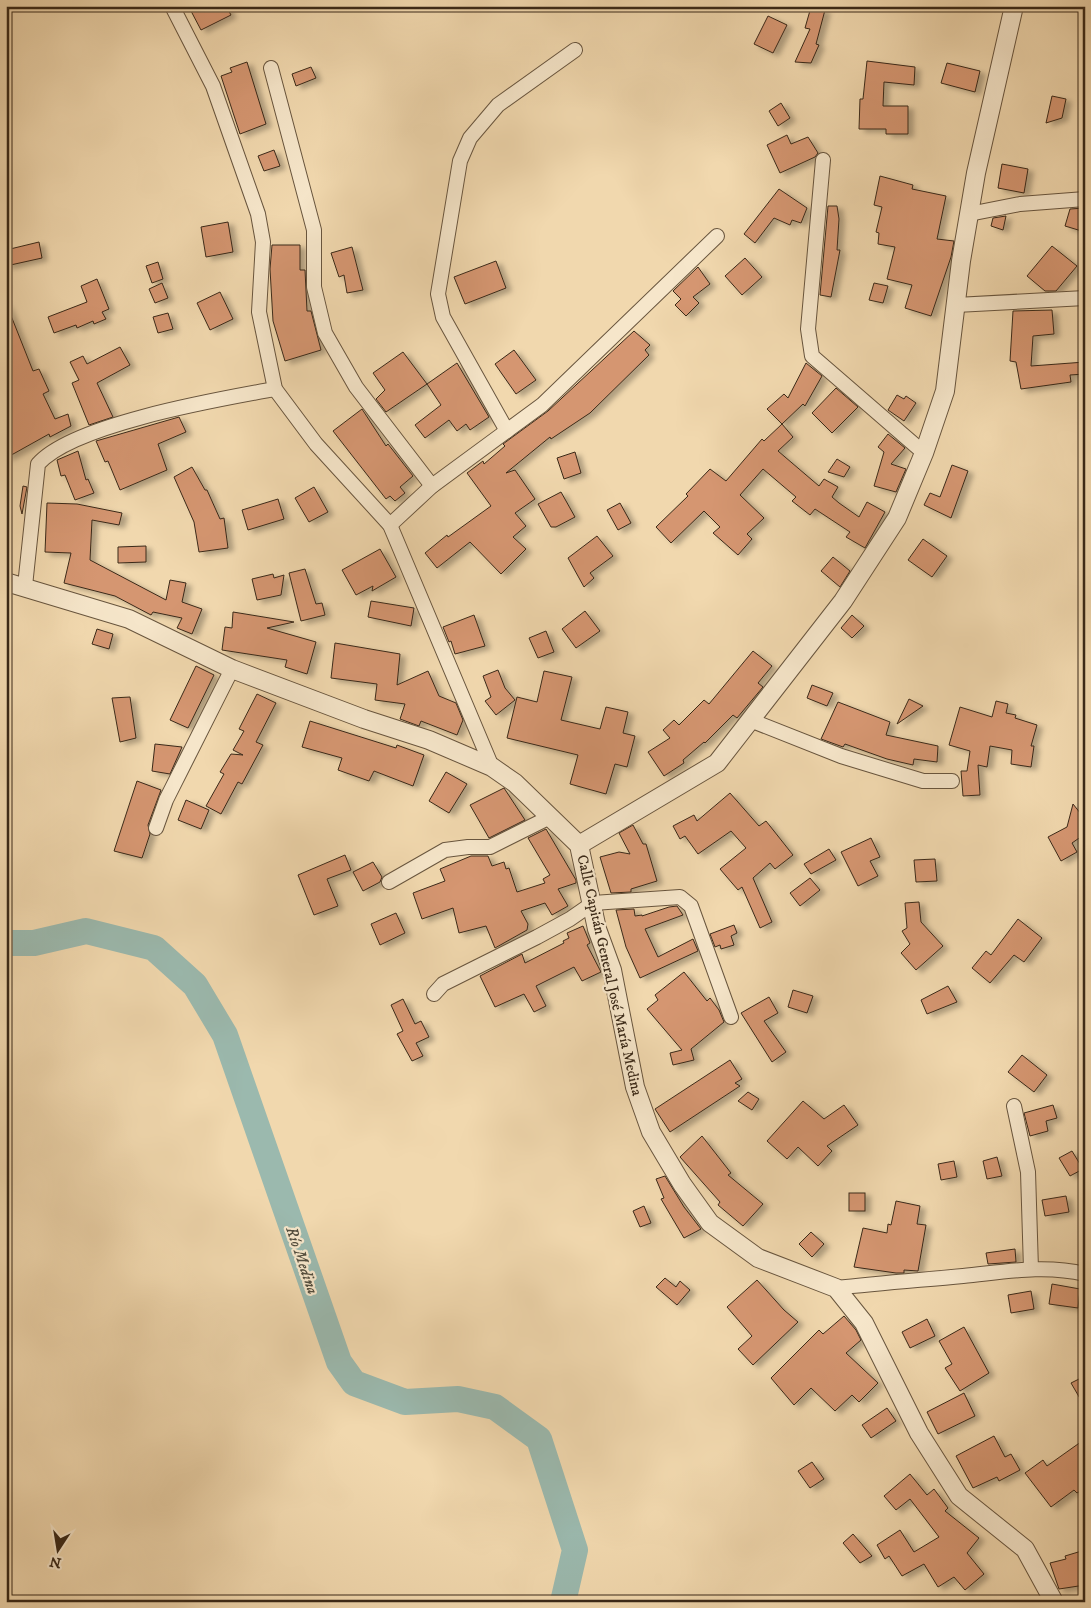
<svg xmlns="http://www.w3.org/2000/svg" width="1091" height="1608" font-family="'IM FELL DW Pica',serif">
	<defs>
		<filter id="shadow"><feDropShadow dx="5.5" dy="3" stdDeviation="2.5" flood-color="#0004"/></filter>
	</defs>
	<rect width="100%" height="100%" fill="#f1d8ae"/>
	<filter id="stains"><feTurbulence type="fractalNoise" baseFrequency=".004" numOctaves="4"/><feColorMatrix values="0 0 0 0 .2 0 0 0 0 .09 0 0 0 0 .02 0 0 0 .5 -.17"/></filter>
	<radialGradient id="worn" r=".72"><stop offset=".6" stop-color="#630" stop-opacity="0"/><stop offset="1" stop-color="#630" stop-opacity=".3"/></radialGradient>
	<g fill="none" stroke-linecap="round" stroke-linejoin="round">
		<path stroke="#9bb9ae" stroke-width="26" d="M 6,943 L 34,943 L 86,931 L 154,948 L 195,985 L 225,1035 L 339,1362 L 354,1383 L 405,1402 L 458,1399 L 495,1407 L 539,1439 L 575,1550 L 563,1602"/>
	</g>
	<g fill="#d59671" stroke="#3a2918" filter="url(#shadow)">
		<path d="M 200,6 L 226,6 L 231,15 L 201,30 L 191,11 Z"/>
		<path d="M 811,7 L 825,10 L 816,44 L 819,45 L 811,63 L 795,62 L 810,29 L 805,28 Z"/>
		<path d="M 768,16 L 787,25 L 773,53 L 754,44 Z"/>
		<path d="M 867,61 L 915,67 L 914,85 L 884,82 L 883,106 L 908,106 L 908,134 L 886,134 L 886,129 L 859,129 L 860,99 L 863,99 Z"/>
		<path d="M 247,62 L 266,124 L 240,134 L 221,76 L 232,72 L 230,68 Z"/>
		<path d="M 947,63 L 980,71 L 975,92 L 941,83 Z"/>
		<path d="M 311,67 L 316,78 L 296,86 L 292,74 Z"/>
		<path d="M 1052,96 L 1066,99 L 1062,118 L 1046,123 Z"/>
		<path d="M 781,103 L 790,118 L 778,126 L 769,111 Z"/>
		<path d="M 787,135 L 791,144 L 808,137 L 818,153 L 815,157 L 780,173 L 767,145 Z"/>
		<path d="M 274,150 L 280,166 L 264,171 L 258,156 Z"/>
		<path d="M 1002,164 L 1028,169 L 1024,193 L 998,188 Z"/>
		<path d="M 880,176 L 913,185 L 912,189 L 946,196 L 937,239 L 954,241 L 951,257 L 931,316 L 905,308 L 912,285 L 887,279 L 895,247 L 878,244 L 879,233 L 876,232 L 882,207 L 874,205 Z"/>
		<path d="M 779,189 L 807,208 L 801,223 L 792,220 L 790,225 L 774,218 L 755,243 L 744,234 Z"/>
		<path d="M 828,206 L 837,206 L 839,219 L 837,250 L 840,250 L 831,297 L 820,295 Z"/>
		<path d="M 1085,208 L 1085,232 L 1065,226 L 1070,209 Z"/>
		<path d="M 1006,216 L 1003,230 L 991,226 L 993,218 Z"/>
		<path d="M 228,222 L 233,252 L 206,257 L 201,227 Z"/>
		<path d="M 39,242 L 42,258 L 6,266 L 6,250 Z"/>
		<path d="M 272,245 L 300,245 L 300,270 L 305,270 L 307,311 L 311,311 L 321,350 L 285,361 L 273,321 L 270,269 Z"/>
		<path d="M 1052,246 L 1077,266 L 1056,291 L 1045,291 L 1027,276 Z"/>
		<path d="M 352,247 L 363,290 L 347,293 L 344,275 L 339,277 L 331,253 Z"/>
		<path d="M 745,258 L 762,277 L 742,295 L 725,276 Z"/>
		<path d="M 496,261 L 506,288 L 465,304 L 454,277 Z"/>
		<path d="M 158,262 L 163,279 L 152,283 L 146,266 Z"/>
		<path d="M 698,267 L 710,284 L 693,297 L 699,303 L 686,316 L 675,305 L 681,299 L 673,291 Z"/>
		<path d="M 97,279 L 109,309 L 102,312 L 106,319 L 94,324 L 93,321 L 77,328 L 76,325 L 54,333 L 48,317 L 87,302 L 81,286 Z"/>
		<path d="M 162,283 L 168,298 L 155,303 L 149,289 Z"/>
		<path d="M 874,283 L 888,286 L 883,303 L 869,300 Z"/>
		<path d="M 220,292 L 233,319 L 210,330 L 197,303 Z"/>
		<path d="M 6,303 L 33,371 L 39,369 L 49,391 L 43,394 L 55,419 L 68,414 L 71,426 L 50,437 L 49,434 L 6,458 Z"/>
		<path d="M 1052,310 L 1054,334 L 1033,336 L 1031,366 L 1085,362 L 1085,374 L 1070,375 L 1071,382 L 1021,389 L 1016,362 L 1010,361 L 1013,311 Z"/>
		<path d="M 168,313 L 173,329 L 158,333 L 153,317 Z"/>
		<path d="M 634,331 L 650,345 L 645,350 L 649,355 L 590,413 L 551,439 L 550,437 L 506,473 L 515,470 L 535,499 L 515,513 L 526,526 L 513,537 L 526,549 L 501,574 L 470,542 L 437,568 L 425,553 L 447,535 L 448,537 L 491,506 L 467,473 L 483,461 L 484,464 L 505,446 L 503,444 L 548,411 Z"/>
		<path d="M 120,347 L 130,365 L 97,383 L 113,417 L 89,425 L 72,383 L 79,380 L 70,362 L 83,356 L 87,364 Z"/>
		<path d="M 514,350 L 536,380 L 516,394 L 495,364 Z"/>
		<path d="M 403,352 L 427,384 L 386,412 L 376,399 L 385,390 L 373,373 Z"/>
		<path d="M 457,363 L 489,417 L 470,430 L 466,424 L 457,431 L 449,420 L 425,438 L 415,425 L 441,405 L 427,384 Z"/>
		<path d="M 806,363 L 822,376 L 805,406 L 803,404 L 782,424 L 767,409 L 784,394 L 788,398 Z"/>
		<path d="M 836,388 L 858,407 L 832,433 L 812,413 Z"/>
		<path d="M 897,395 L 904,399 L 906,396 L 916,403 L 904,421 L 888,410 Z"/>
		<path d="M 362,409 L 386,446 L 388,444 L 413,476 L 400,487 L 405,493 L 395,501 L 390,496 L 386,499 L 333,431 Z"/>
		<path d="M 179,417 L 186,432 L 158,444 L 167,470 L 120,490 L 108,461 L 105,462 L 96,441 Z"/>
		<path d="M 782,424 L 793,437 L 778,451 L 819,486 L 824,479 L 838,487 L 832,497 L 839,503 L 859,517 L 867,502 L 885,512 L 865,548 L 846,537 L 850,532 L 815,509 L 810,515 L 792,501 L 796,497 L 763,469 L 740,495 L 764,518 L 747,534 L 752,539 L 738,555 L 713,533 L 720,527 L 704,511 L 671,543 L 656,527 L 688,496 L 686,494 L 710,469 L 726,481 L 762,439 L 764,441 Z"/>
		<path d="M 888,434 L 905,448 L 891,464 L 906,469 L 896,492 L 874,486 L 884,452 L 878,447 Z"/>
		<path d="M 78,451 L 86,480 L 88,479 L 94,493 L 75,500 L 65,475 L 61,476 L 57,460 Z"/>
		<path d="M 575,452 L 581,473 L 564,479 L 557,458 Z"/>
		<path d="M 837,459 L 850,467 L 844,477 L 828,472 Z"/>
		<path d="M 952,465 L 968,471 L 951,518 L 924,505 L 930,493 L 940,497 Z"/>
		<path d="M 192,467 L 205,490 L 207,490 L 220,519 L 224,518 L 228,548 L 199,552 L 194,522 L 174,477 Z"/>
		<path d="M 23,486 L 27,487 L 22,514 L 20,506 Z"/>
		<path d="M 314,487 L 328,512 L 309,522 L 295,498 Z"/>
		<path d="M 561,492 L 575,517 L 556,527 L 551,527 L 538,504 Z"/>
		<path d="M 278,499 L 284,519 L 248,530 L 242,510 Z"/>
		<path d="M 47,503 L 77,504 L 122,513 L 119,525 L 92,520 L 90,560 L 166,600 L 170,580 L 186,583 L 182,602 L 202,609 L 192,634 L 177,628 L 182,618 L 153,612 L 151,615 L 115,596 L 64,583 L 71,553 L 45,552 Z"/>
		<path d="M 620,503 L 631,523 L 618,530 L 607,510 Z"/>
		<path d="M 597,536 L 613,556 L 590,573 L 594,578 L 584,587 L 568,558 Z"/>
		<path d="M 923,539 L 947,556 L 932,577 L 908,560 Z"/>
		<path d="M 146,546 L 146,562 L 118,563 L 118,547 Z"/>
		<path d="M 380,549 L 396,577 L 372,591 L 373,586 L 356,595 L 342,570 Z"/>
		<path d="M 833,557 L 850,571 L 840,587 L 821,571 Z"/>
		<path d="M 305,569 L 316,604 L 322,603 L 325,615 L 301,621 L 289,573 Z"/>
		<path d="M 273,574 L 274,578 L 284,575 L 281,595 L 257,600 L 252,579 Z"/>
		<path d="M 371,601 L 414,608 L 411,626 L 368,617 Z"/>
		<path d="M 585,611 L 600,631 L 576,648 L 562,629 Z"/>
		<path d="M 233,612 L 294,622 L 267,628 L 316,642 L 307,674 L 285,667 L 287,660 L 222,650 L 225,627 L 232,628 Z"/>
		<path d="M 474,615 L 485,646 L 455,654 L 451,641 L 449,642 L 443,627 Z"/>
		<path d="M 852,615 L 864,626 L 852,638 L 841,628 Z"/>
		<path d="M 97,629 L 113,634 L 109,649 L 92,644 Z"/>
		<path d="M 546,631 L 554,652 L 538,658 L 529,638 Z"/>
		<path d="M 335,643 L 400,654 L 397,685 L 428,671 L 439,696 L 456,703 L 463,720 L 457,735 L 421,721 L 419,726 L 400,719 L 405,704 L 375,700 L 377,684 L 331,678 Z"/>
		<path d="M 753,651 L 772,666 L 758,683 L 763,687 L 737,718 L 733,715 L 705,743 L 704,742 L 683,760 L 684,763 L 664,776 L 648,752 L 670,738 L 663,730 L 674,720 L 679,725 L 704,700 L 709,704 Z"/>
		<path d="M 196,666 L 214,675 L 188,728 L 170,720 Z"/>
		<path d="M 498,670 L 505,688 L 515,700 L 496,715 L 485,701 L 491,697 L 483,676 Z"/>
		<path d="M 544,671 L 572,677 L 561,720 L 600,729 L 606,707 L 628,712 L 623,733 L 635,736 L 627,767 L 615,764 L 606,794 L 570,784 L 578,755 L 507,738 L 517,697 L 537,702 Z"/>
		<path d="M 812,685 L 833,693 L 827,706 L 807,698 Z"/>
		<path d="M 257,694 L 276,703 L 256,742 L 263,745 L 242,784 L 238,782 L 221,814 L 206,806 L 224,774 L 220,772 L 231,754 L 243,755 L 233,750 L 244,731 L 239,729 Z"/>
		<path d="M 130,697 L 136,738 L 120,742 L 112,698 Z"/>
		<path d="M 909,699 L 923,706 L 897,724 Z"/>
		<path d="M 996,701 L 1008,704 L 1006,713 L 1016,715 L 1015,718 L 1037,725 L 1031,746 L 1034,746 L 1031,767 L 1011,764 L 1012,750 L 990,746 L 987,767 L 978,765 L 980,795 L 963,796 L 961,771 L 967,771 L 970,751 L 949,745 L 960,707 L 992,717 Z"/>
		<path d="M 838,702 L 890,722 L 886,735 L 938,746 L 937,762 L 914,759 L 913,765 L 887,759 L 845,744 L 843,747 L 821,739 Z"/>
		<path d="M 310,721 L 396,748 L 397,745 L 424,755 L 413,786 L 374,771 L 369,781 L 338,770 L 342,758 L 302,747 Z"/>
		<path d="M 155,744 L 182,747 L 170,774 L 152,771 Z"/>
		<path d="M 446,772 L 467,784 L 449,813 L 429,801 Z"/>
		<path d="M 137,781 L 161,790 L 148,825 L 150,834 L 142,858 L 114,851 Z"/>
		<path d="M 504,788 L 525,820 L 489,838 L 470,805 Z"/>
		<path d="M 730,793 L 759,826 L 766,821 L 793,855 L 775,869 L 770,863 L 753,878 L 772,922 L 760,928 L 742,887 L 738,890 L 720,869 L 746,848 L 731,831 L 698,854 L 685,836 L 680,839 L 673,826 L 694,815 L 697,821 Z"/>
		<path d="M 186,800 L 209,810 L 201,829 L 178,820 Z"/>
		<path d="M 1073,804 L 1085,819 L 1085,834 L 1072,843 L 1077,852 L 1061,861 L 1048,837 L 1067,827 Z"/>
		<path d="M 633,825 L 643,844 L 646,844 L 657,881 L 631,889 L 631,892 L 611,893 L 600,857 L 619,852 L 630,854 L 619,833 Z"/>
		<path d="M 546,829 L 576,880 L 576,883 L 558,889 L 568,906 L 552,915 L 545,903 L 521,911 L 528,924 L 527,930 L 495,948 L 486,926 L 459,933 L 453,908 L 422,919 L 413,893 L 445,881 L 440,869 L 471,856 L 488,856 L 492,866 L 504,862 L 506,869 L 509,868 L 517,892 L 545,883 L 543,879 L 550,875 L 528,838 Z"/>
		<path d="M 871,838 L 880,857 L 870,861 L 878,876 L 858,886 L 841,852 Z"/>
		<path d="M 829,849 L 836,860 L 811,874 L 804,864 Z"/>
		<path d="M 345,855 L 351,870 L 327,879 L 338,906 L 314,915 L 298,875 Z"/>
		<path d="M 935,859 L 937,881 L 916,882 L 914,860 Z"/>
		<path d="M 373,862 L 382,877 L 380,882 L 363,891 L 353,872 Z"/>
		<path d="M 810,878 L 820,890 L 800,906 L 790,893 Z"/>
		<path d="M 919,902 L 921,922 L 943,946 L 916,970 L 901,953 L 910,944 L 902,931 L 907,928 L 905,903 Z"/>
		<path d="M 677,906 L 683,915 L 645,929 L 658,957 L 693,939 L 698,951 L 640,978 L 626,947 L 616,910 L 634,909 L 635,916 L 642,915 L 642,916 L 669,907 Z"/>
		<path d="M 396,913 L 405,933 L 380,945 L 371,924 Z"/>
		<path d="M 1018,919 L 1042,938 L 1024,962 L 1014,955 L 990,983 L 972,968 L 986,951 L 991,955 Z"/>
		<path d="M 734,925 L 737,933 L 731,936 L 734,945 L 721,949 L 720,945 L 715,947 L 710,934 Z"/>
		<path d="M 583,926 L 590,943 L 587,945 L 601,972 L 582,981 L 574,967 L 536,986 L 546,1006 L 534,1012 L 524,994 L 495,1007 L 480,976 L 522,954 L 525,963 L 564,943 L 563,941 L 569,938 L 567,933 Z"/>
		<path d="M 684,972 L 707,1001 L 710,998 L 719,1010 L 724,1022 L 691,1049 L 694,1060 L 673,1065 L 670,1053 L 682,1050 L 647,1009 L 658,1000 L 655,995 Z"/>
		<path d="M 948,986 L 957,1002 L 927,1014 L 921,1000 Z"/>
		<path d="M 793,990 L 813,996 L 807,1013 L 788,1007 Z"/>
		<path d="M 769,997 L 778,1013 L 764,1021 L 786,1052 L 772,1062 L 741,1013 Z"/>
		<path d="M 403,999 L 415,1024 L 421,1021 L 429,1037 L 416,1043 L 423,1056 L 412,1061 L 397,1034 L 403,1031 L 391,1005 Z"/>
		<path d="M 1022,1055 L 1047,1075 L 1034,1092 L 1008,1072 Z"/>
		<path d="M 730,1060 L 742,1079 L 735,1083 L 740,1086 L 670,1132 L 655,1109 Z"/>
		<path d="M 748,1092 L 759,1099 L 752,1110 L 738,1101 Z"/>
		<path d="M 803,1101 L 824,1119 L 844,1105 L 858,1125 L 827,1146 L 832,1151 L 818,1166 L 798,1147 L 787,1159 L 767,1141 Z"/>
		<path d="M 1053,1105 L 1057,1118 L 1046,1121 L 1048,1131 L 1030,1136 L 1024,1113 Z"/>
		<path d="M 702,1136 L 731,1173 L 728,1175 L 763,1204 L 743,1226 L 718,1205 L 720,1202 L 680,1157 Z"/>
		<path d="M 1072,1151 L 1083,1169 L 1070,1176 L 1059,1158 Z"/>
		<path d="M 997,1157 L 1002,1176 L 987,1179 L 983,1161 Z"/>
		<path d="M 954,1161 L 957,1177 L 941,1180 L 938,1164 Z"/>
		<path d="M 665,1176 L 684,1207 L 701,1229 L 684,1238 L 661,1199 L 664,1198 L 656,1179 Z"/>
		<rect x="849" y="1193" width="16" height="18"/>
		<path d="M 1066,1196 L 1069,1212 L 1045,1216 L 1042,1200 Z"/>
		<path d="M 896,1201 L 920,1206 L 917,1224 L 926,1225 L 918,1271 L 904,1270 L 904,1273 L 896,1273 L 854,1267 L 863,1228 L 887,1233 L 888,1224 L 891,1225 Z"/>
		<path d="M 644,1206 L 651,1223 L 640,1227 L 633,1211 Z"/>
		<path d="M 811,1232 L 824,1244 L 812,1257 L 799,1244 Z"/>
		<path d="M 1015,1249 L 1016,1262 L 988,1264 L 986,1253 Z"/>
		<path d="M 665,1278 L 676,1287 L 680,1281 L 690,1290 L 677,1305 L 656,1287 Z"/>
		<path d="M 757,1280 L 784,1310 L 798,1322 L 753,1365 L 738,1349 L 752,1336 L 727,1307 Z"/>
		<path d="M 1052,1284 L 1080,1289 L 1078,1308 L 1049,1304 Z"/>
		<path d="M 1031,1291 L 1034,1309 L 1011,1313 L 1008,1295 Z"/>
		<path d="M 844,1316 L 856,1330 L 861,1340 L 846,1353 L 878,1383 L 859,1402 L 852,1395 L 835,1411 L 811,1388 L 794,1405 L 771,1378 L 819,1330 L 823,1334 Z"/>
		<path d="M 927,1319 L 935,1336 L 910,1348 L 902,1332 Z"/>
		<path d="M 964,1327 L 989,1373 L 960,1391 L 945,1368 L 952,1364 L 939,1341 Z"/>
		<path d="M 1085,1376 L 1085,1407 L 1071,1383 Z"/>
		<path d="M 964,1393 L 975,1416 L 938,1434 L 927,1412 Z"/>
		<path d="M 887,1408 L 896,1421 L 871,1438 L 862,1425 Z"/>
		<path d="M 994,1436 L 1005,1457 L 1011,1454 L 1020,1470 L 999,1481 L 997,1477 L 973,1488 L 956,1456 Z"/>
		<path d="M 1085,1439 L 1085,1488 L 1077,1493 L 1074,1490 L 1051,1507 L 1025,1473 L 1043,1460 L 1047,1466 Z"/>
		<path d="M 812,1462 L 824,1479 L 810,1488 L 798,1471 Z"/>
		<path d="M 910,1474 L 927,1495 L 934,1489 L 948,1508 L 945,1511 L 979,1538 L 967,1553 L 984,1574 L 965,1590 L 954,1577 L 938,1587 L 924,1564 L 902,1576 L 889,1556 L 885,1559 L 877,1545 L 900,1530 L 914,1552 L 939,1537 L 910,1499 L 896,1510 L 884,1496 Z"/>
		<path d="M 853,1534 L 872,1556 L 860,1563 L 843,1543 Z"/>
		<path d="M 1085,1550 L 1085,1585 L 1059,1589 L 1050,1563 L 1066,1559 L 1065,1556 Z"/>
	</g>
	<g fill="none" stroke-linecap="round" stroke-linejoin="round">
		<defs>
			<g id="minor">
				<path d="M 172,6 L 213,86 L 258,214 L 263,242 L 259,312 L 275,389 L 316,444 L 390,525 L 492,767"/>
				<path d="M 271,68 L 314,230 L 314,287 L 325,333 L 356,387 L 432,486"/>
				<path d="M 823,160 L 808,329 L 812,356 L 924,453"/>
				<path d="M 969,214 L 1020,204 L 1085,199"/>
				<path d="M 956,305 L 1085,298"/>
				<path d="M 507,431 L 443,317 L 438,294 L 460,161 L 470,138 L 498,105 L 575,50"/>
				<path d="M 390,525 L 432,486 L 542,405 L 717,236"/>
				<path d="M 25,586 L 38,464 C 73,424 220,399 275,389"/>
				<path d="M 750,720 L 841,756 L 923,781 L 952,781"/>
				<path d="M 156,828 L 166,800 L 232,669"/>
				<path d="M 389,882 L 445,850 L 468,847 L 490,847 L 550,817"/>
				<path d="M 434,994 L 443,984 L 537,937 L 570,919 L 593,903 L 680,897 L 691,906 L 731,1017"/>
				<path d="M 1014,1106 L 1028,1172 L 1031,1269"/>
				<path d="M 836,1288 C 879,1283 921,1280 963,1276 C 1004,1272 1044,1264 1085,1274"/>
			</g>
			<g id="tertiary">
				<path d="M 6,582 L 129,619 L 232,669 L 364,719 L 429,740 L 492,767 L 515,783 L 579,845 L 597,929 L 612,970 L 635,1087 L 651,1132 L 682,1184 L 710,1223 L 758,1258 L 836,1288 L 864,1323 L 919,1433 L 959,1496 L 1025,1549 L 1054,1602"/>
				<path d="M 579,845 L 717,763 L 843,601 L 897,518 L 924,453 L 945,391 L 961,261 L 976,173 L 1014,6"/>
			</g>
		</defs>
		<use href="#minor" stroke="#68553e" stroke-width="16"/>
		<use href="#tertiary" stroke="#68553e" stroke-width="20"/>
		<use href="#minor" stroke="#f6e6ca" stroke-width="14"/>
		<use href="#tertiary" stroke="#f6e6ca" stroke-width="18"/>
	</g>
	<g text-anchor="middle" stroke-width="4.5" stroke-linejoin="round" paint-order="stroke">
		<g font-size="15" fill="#3a2918" stroke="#f6e6ca">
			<text transform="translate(610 975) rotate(77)" y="5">Calle Capitán General José María Medina</text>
		</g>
		<g font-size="16" font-style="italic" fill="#524d3e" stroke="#f6e6ca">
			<text transform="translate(303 1260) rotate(71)" y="6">Río Medina</text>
		</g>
	</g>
	<rect width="1091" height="1608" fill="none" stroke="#f1d8ae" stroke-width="25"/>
	<rect x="8" y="8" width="1076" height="1593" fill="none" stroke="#3a2918" stroke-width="2.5"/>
	<rect x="12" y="12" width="1066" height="1583" fill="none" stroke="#3a2918"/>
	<g transform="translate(58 1550) rotate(192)" stroke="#f6e6ca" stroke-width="4" paint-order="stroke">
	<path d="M0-4L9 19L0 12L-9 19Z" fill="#3a2918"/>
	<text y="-8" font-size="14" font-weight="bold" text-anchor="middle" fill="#3a2918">N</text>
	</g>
	<rect width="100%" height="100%" filter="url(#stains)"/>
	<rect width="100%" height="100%" fill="url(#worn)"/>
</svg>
